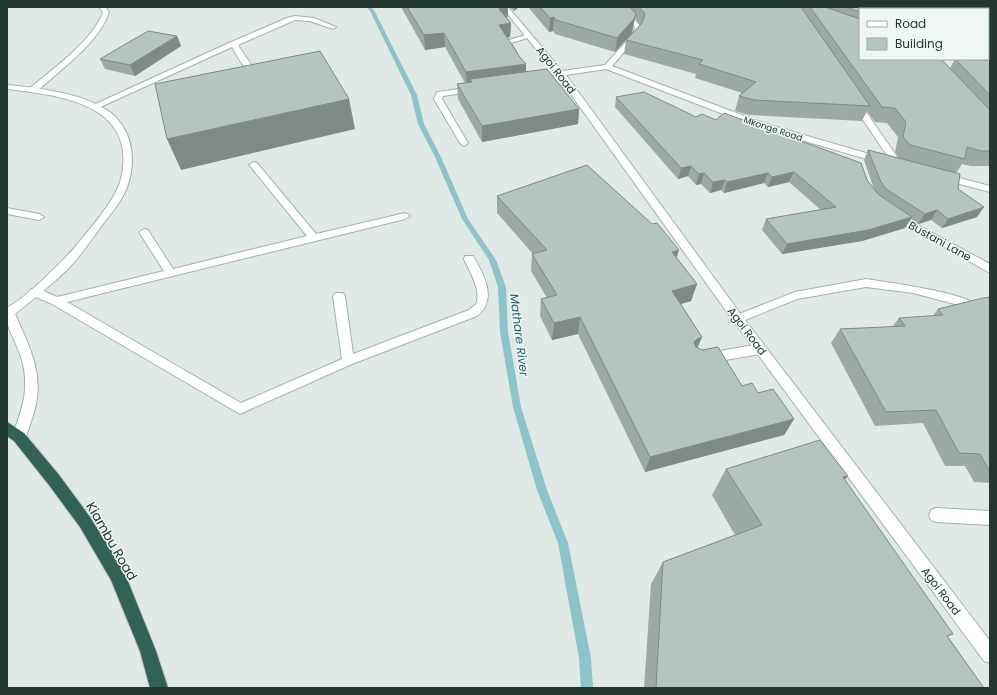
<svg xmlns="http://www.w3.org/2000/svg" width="997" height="695" font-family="Poppins,sans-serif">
	<rect width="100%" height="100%" fill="#e0e9e5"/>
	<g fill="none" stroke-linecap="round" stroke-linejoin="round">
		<path fill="#8cc4ca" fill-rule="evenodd" d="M 366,7 L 371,7 L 374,10 L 417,95 L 424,124 L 441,157 L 468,219 L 496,260 L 506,287 L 508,332 L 521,407 L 547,490 L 568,543 L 591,658 L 593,688 L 581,688 L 579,658 L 558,543 L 537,490 L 513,407 L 500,332 L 498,287 L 489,260 L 462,219 L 435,157 L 418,124 L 411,95 L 370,11 Z"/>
		<defs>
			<g id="lane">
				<path d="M 99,7 L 105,7 L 109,12 C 100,42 59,71 36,92 L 30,92 L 30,88 C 52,70 94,39 103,12 Z"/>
				<path d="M 971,7 L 990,7 L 990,9 L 974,9 Z"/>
				<path d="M 295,16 L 314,18 L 336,27 L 333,29 L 309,21 L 295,20 L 238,45 L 252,66 L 263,73 L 263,77 C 248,79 238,57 232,47 L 96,109 L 93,109 L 89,107 L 231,42 L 287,18 Z"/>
				<path d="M 529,34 L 532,36 L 531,37 L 511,43 L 517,53 L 516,55 L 510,55 L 503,42 L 505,41 Z"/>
				<path d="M 563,75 L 566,75 L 566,79 L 538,82 L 534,80 L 538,78 Z"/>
				<path d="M 474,87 L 477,87 L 477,91 L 443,96 L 442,99 L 468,143 L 464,146 L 460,143 L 434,99 L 437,92 Z"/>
				<path d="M 254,162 L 257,163 L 316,234 L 405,213 L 410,216 L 405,219 L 67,302 L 241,403 L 342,359 L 333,296 L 335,293 L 343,293 L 345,296 L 353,354 L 469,310 C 471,308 474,306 476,304 C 482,291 469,270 464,259 L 465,256 L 473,256 C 484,275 498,299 477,316 L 352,364 L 240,414 L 52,304 L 31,295 L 29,292 L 31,289 L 39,289 L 57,297 L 164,271 L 139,232 L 144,229 L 148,230 L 173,269 L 307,236 L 251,167 L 249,165 Z"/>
				<path d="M 7,208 L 39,214 L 44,217 L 39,220 L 7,214 Z"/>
				<path d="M 866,279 C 885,282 970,293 979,307 L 977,310 L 973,311 L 955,304 L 913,293 L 866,287 L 797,299 L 738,323 L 734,322 L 732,319 L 734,316 L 795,292 Z"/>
				<path d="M 760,344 L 764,346 L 766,349 L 764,352 L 760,354 L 708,363 L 704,361 L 702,358 L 704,355 L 708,353 Z"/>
				<path d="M 936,508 L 990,511 L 990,525 L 936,522 L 931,520 L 929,515 L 931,510 Z"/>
			</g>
			<g id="street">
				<path d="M 502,7 L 508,7 L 562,71 L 605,65 L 633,34 L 635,27 L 618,7 L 624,7 L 641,27 L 638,36 L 612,66 L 763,123 L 883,158 L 884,160 L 883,162 L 880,163 L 757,127 L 606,69 L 566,75 L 742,316 L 990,641 L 990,663 L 984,661 L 734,322 L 560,79 Z"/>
				<path d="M 7,85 C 39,88 85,93 111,113 C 135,132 137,168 124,194 C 118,206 108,217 100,228 C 89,243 79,258 66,271 C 50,286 32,300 15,314 C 28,343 43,372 36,404 C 34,415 29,426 26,437 L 24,441 L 19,443 L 14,441 L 12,437 C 23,407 31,386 20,354 C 16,343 10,333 7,322 C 6,318 7,312 7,307 C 20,304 65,259 75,247 C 89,230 111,205 119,185 C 123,174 124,163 123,152 C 118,100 47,94 7,89 Z"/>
				<path d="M 852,100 L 858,100 L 902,164 L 900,166 L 894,166 L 851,102 Z"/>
				<path d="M 944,174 L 990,186 L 990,192 L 941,179 L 939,177 Z"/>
				<path d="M 895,213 L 990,264 L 990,273 L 892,218 L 890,216 Z"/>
			</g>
			<g id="secondary">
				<path d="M 970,7 L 977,7 L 979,9 L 972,9 Z"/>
				<rect x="988" y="18" width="2" height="5"/>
			</g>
			<path id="highway" d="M 7,422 L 24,433 L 59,475 L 90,517 L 123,569 L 156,651 L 168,688 L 150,688 L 140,651 L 111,580 L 80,527 L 49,485 L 14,441 L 7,436 Z"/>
		</defs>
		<use href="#lane" stroke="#a3b0ab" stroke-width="2"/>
		<use href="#street" stroke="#a3b0ab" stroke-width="2"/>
		<use href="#secondary" stroke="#a0b4ac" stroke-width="2"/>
		<use href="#highway" stroke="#bdc3c1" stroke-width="2"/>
		<use href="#lane" fill="#fff" fill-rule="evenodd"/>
		<use href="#street" fill="#fff" fill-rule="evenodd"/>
		<use href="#secondary" fill="#fff" fill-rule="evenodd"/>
		<use href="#highway" fill="#316255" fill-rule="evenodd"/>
	</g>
	<g fill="#9da9a3">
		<path d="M 401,7 L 508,7 L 508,16 L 506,18 L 511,23 L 510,37 L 507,38 L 526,71 L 579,109 L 578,124 L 482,142 L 458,99 L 457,84 L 465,83 L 445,47 L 425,50 Z"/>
		<path d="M 509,7 L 519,7 L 514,11 Z"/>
		<path d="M 528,7 L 801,7 L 802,10 L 803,8 L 802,7 L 877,7 L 860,9 L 860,59 L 950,68 L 955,59 L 988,59 L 988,33 L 990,36 L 990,166 L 971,166 L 962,164 L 956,173 L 958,189 L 977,217 L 942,228 L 931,220 L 918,224 L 911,219 L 905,228 L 862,241 L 782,254 L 762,230 L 766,219 L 821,210 L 789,182 L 768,187 L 764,183 L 724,193 L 721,190 L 710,193 L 701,184 L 696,185 L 688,176 L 678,179 L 615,107 L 616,97 L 696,117 L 716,120 L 867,180 L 874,189 L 864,160 L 868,150 L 899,158 L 895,152 L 898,137 L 887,123 L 875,122 L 867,111 L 862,121 L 749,115 L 735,111 L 739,96 L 742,93 L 695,78 L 696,74 L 624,54 L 626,40 L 640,25 L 635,18 L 632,33 L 615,52 L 555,34 L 553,31 L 549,32 Z"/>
		<path d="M 898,7 L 970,7 L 969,9 L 901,9 Z"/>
		<path d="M 177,36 L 181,46 L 135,76 L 105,69 L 100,59 Z"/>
		<path d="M 497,196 L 677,258 L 697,284 L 691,301 L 681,304 L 702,337 L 697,348 L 742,386 L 758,393 L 794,419 L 784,435 L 645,472 L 578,334 L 552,340 L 540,316 L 541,299 L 547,298 L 531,271 L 532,254 L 533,254 L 497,213 Z"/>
		<path d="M 990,297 L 990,483 L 974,482 L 965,466 L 945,466 L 923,423 L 875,426 L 831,343 L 840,329 L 892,327 L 899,318 L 933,316 L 938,309 Z"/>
		<path d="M 726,469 L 844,480 L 948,637 L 984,688 L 644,688 L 651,584 L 663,562 L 735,535 L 712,495 Z"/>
	</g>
	<g fill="#7f8985">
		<path d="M 503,7 L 508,7 L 508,16 L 499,23 L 499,9 Z"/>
		<path d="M 514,7 L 519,7 L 514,11 Z"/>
		<path d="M 636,14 L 633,27 L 632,33 L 615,52 L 617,38 Z"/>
		<path d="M 554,17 L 553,31 L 549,32 L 550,18 Z"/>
		<path d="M 511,23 L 510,37 L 499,39 L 499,25 Z"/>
		<path d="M 444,33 L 445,47 L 425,50 L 424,35 Z"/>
		<path d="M 177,36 L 181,46 L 135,76 L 130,65 Z"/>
		<path d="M 526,64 L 526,79 L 472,82 L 470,79 L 470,86 L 467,87 L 466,72 Z"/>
		<path d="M 349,99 L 355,129 L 181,170 L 167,139 Z"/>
		<path d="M 579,109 L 578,124 L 482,142 L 482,126 Z"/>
		<path d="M 691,166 L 688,176 L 678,179 L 681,168 Z"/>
		<path d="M 794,172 L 789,182 L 768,187 L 772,177 Z"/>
		<path d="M 704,173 L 701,184 L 696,185 L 699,174 Z"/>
		<path d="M 768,173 L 764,183 L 724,193 L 727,182 Z"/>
		<path d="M 725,180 L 721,190 L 710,193 L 713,182 Z"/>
		<path d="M 984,207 L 977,217 L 942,228 L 948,219 Z"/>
		<path d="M 937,210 L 931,220 L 918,224 L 925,214 Z"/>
		<path d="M 912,217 L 905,228 L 862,241 L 782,254 L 787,244 Z"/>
		<path d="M 679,250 L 674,267 L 672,252 Z"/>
		<path d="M 697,284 L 691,301 L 667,308 L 672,291 Z"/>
		<path d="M 580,317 L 578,334 L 552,340 L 554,323 Z"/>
		<path d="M 702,337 L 695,353 L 694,342 L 697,339 Z"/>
		<path d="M 794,419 L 784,435 L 645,472 L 650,457 Z"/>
		<path d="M 848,476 L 825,502 L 843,477 Z"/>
	</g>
	<g fill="#b6c4be" stroke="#7f8985">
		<path d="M 407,7 L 503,7 L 499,9 L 511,23 L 499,25 L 519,56 L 526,64 L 466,72 L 444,33 L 424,35 Z"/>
		<path d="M 540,7 L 630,7 L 636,14 L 634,19 L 617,38 L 556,20 L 554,17 L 550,18 Z"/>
		<path d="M 639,7 L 801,7 L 870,106 L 754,100 L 739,96 L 756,82 L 699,64 L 703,60 L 626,40 L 642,23 L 645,14 Z"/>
		<path d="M 810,7 L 825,7 L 860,19 L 860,59 L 941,59 L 990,110 L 990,151 L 981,151 L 967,147 L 965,159 L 910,145 L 903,137 L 906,122 L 895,108 L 882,107 Z"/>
		<path d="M 846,7 L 877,7 L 878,9 L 860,9 L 860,12 Z"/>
		<path d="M 927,7 L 967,7 L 968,9 L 930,9 Z"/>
		<path d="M 148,31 L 177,36 L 130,65 L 100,59 Z"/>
		<path d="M 988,33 L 990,36 L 990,44 L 988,43 Z"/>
		<path d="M 320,51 L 349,99 L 167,139 L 155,84 Z"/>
		<path d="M 955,59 L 990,60 L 990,95 Z"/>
		<path d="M 547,69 L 579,109 L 482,126 L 457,84 L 472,82 L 470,79 Z"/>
		<path d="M 644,92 L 696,117 L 702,114 L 716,120 L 724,113 L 861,163 L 867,180 L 878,194 L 912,217 L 868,230 L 787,244 L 766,219 L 836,207 L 794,172 L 772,177 L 768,173 L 727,182 L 725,180 L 713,182 L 704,173 L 699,174 L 691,166 L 681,168 L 616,97 Z"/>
		<path d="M 868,150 L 960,174 L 958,189 L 984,207 L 948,219 L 937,210 L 925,214 L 886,189 L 880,180 Z"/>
		<path d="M 587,165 L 652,224 L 657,223 L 679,250 L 672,252 L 697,284 L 672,291 L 702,337 L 697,339 L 694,342 L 696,347 L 702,350 L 718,347 L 742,386 L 752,383 L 758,393 L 773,389 L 794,419 L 650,457 L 580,317 L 554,323 L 541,299 L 557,295 L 532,254 L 547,250 L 497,196 Z"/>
		<path d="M 990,297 L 990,470 L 989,470 L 980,454 L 959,453 L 936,410 L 886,412 L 840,329 L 905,326 L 899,318 L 943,315 L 938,309 L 983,298 Z"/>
		<path d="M 820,440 L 848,476 L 843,477 L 953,634 L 947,636 L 984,688 L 656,688 L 663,562 L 762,525 L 726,469 Z"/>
	</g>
	<g text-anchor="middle" stroke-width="3" stroke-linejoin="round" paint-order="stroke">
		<g font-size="9" fill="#223831" stroke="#f0f6f3">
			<text transform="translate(773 129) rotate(18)" y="3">Mkonge Road</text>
		</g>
		<g font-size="11" fill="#223831" stroke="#f0f6f3">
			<text transform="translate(556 70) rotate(52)" y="4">Agoi Road</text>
			<text transform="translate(940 241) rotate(29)" y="4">Bustani Lane</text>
			<text transform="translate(747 331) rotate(53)" y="4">Agoi Road</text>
			<text transform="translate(941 591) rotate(53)" y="4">Agoi Road</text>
		</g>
		<g font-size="12" font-style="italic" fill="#22666e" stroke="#f0f6f3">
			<text transform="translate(519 335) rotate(83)" y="4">Mathare River</text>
		</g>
		<g font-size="13" fill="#223831" stroke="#f0f6f3">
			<text transform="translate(112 541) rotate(60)" y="5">Kiambu Road</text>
		</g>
	</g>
	<rect width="997" height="695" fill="none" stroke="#223831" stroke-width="16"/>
	<rect x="859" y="8" width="130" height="52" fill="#f0f6f3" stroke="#9eaaa5"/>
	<rect x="867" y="21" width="20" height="6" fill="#ffffff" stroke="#9eaaa5"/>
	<text x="895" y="28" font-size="12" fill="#223831">Road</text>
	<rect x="867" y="38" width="20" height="12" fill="#b6c4be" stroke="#9eaaa5"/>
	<text x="895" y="48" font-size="12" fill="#223831">Building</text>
</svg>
